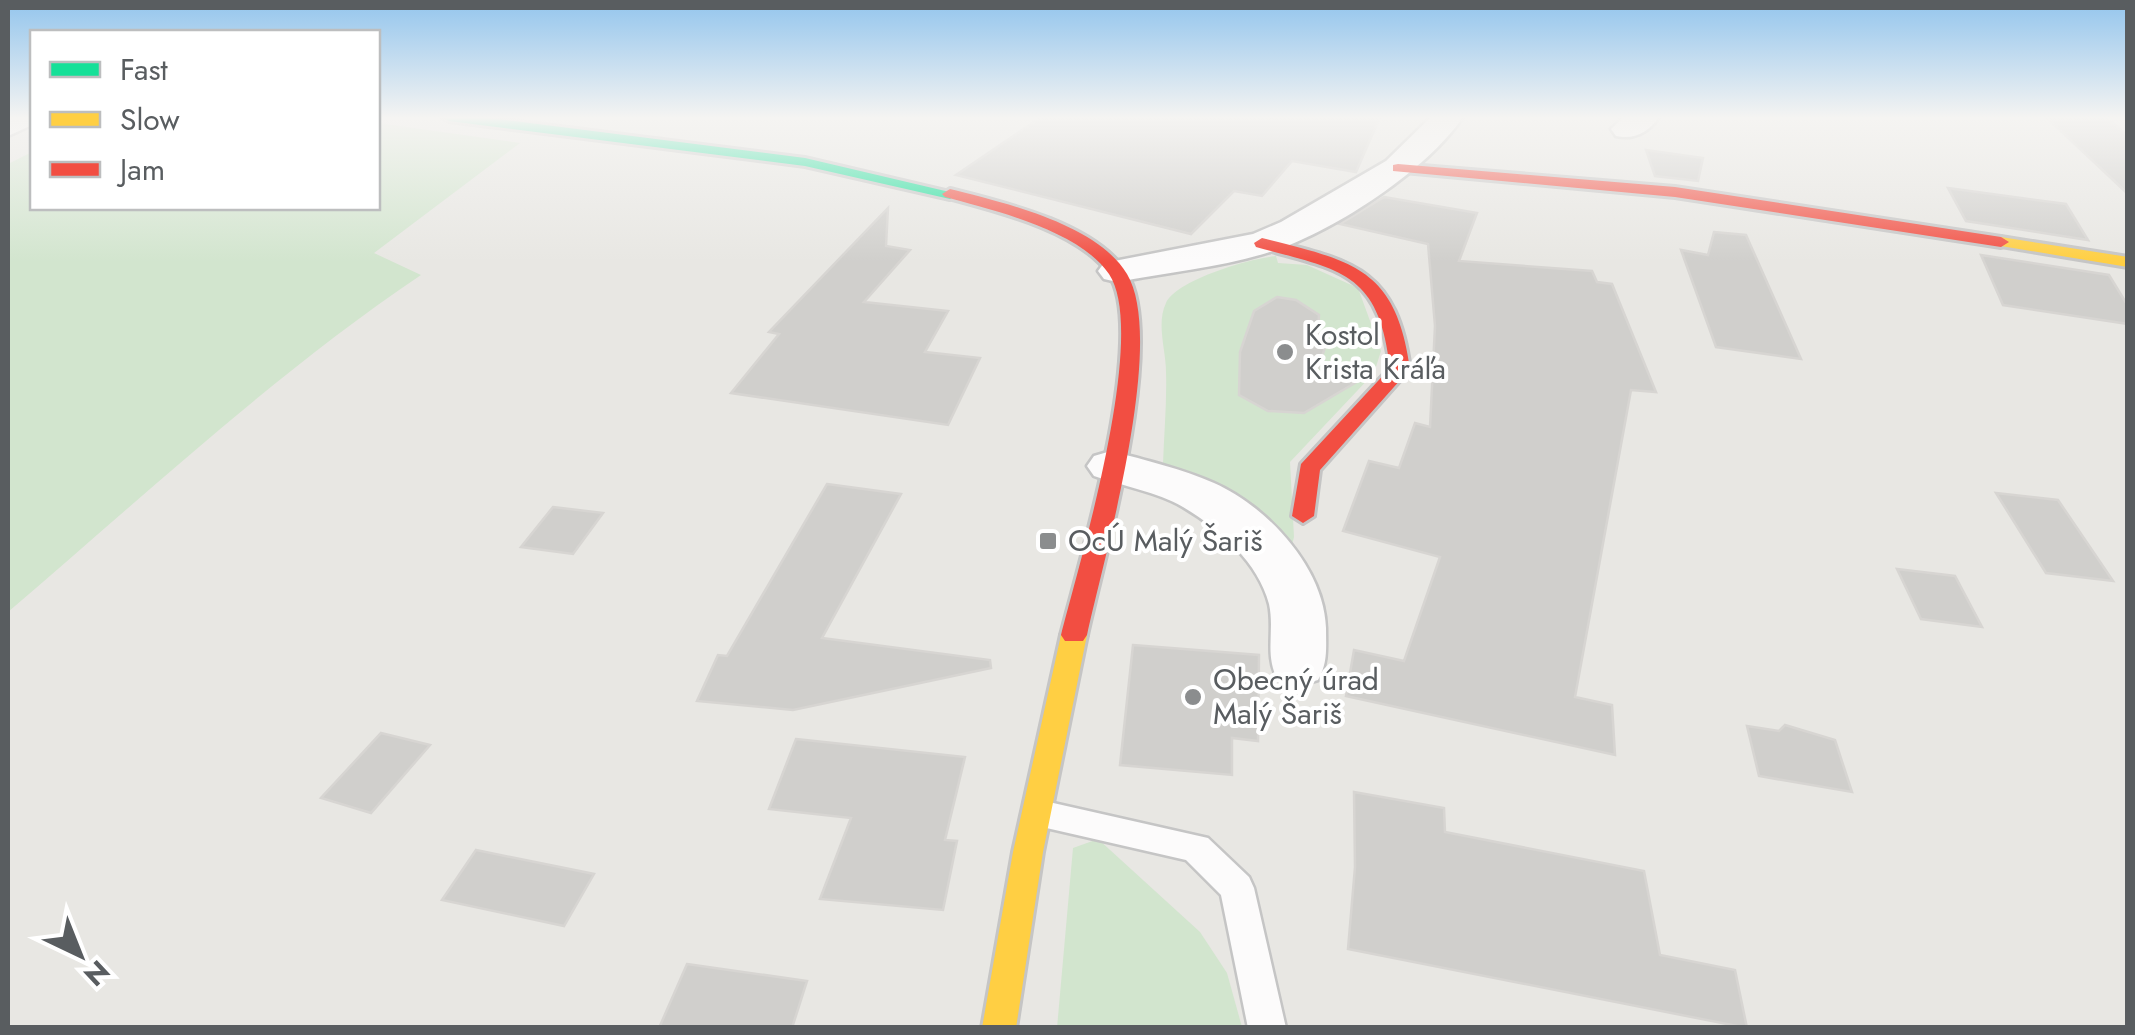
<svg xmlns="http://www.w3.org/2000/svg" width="2135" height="1035" font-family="Jost,sans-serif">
	<rect width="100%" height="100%" fill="#e8e7e3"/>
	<g fill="#d2e5ce">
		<path d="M 378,123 L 520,143 L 374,253 L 421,275 C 274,374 143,497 8,612 L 8,164 L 32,152 L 32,208 L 378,208 Z"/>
		<path d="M 1276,256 L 1278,263 L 1307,265 L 1358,288 L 1381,351 L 1374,373 L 1290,462 L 1294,537 L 1289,557 L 1232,503 L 1163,464 C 1164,434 1167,402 1166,372 C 1166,350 1156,324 1166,303 C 1176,280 1251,258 1276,256 Z"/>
		<path d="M 1098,839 L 1200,932 L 1227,973 L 1242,1027 L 1057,1028 L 1073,848 Z"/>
	</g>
	<g fill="#d0cfcc" stroke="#d7d5d2" stroke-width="2.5">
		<path d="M 1041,117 L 1380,117 L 1356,172 L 1292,161 L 1262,196 L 1234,191 L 1191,234 L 956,175 Z"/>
		<path d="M 2046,117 L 2106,117 L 2128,136 L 2128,194 Z"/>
		<path d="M 1646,150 L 1703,158 L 1698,181 L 1655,176 Z"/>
		<path d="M 1948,188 L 2066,204 L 2088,240 L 1966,221 Z"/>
		<path d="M 1384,197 L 1477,213 L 1459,261 L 1592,271 L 1597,282 L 1612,284 L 1656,392 L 1631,390 L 1575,697 L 1612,705 L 1615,755 L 1346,696 L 1354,650 L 1404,661 L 1440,557 L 1343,531 L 1369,461 L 1399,468 L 1415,423 L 1430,427 L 1435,326 L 1428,244 L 1340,224 Z"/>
		<path d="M 888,208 L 886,246 L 910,250 L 864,302 L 948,311 L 925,352 L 980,358 L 948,425 L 731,393 L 779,334 L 769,332 Z"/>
		<path d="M 1714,232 L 1746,235 L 1801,359 L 1716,347 L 1681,250 L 1708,255 Z"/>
		<path d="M 1981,255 L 2109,275 L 2128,306 L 2128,324 L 2003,305 Z"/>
		<path d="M 1277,297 L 1296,300 L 1319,315 L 1318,334 L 1322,335 L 1321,343 L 1326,344 L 1316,376 L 1355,383 L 1304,413 L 1268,411 L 1239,395 L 1240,352 L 1254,311 Z"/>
		<path d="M 827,484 L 901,494 L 822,638 L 990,660 L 991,668 L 793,710 L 697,701 L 718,655 L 727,656 Z"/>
		<path d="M 1996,493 L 2058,500 L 2113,581 L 2046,573 Z"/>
		<path d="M 553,507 L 603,513 L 573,554 L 521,547 Z"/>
		<path d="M 1897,569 L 1955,576 L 1982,627 L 1921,619 Z"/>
		<path d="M 1133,645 L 1259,655 L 1258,741 L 1232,738 L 1232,775 L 1120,765 Z"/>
		<path d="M 1785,725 L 1835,740 L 1852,792 L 1759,776 L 1747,726 L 1779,731 Z"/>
		<path d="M 381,733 L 430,745 L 371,813 L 321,798 Z"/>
		<path d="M 796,739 L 965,757 L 945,840 L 957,841 L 943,910 L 820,899 L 851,818 L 769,809 Z"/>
		<path d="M 1354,792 L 1444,808 L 1445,832 L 1644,871 L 1660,955 L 1735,970 L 1747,1028 L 1348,949 L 1355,867 Z"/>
		<path d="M 476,850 L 594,874 L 564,926 L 442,900 Z"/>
		<path d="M 687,964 L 807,981 L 792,1028 L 659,1028 Z"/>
	</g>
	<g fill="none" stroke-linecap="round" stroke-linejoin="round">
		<defs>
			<path id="lane" d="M 1040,800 L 1208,838 L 1249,877 L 1254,888 L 1286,1028 L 1248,1028 L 1221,895 L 1186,860 L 1029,824 L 1024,814 L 1029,804 Z"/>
			<g id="street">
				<path d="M 8,117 L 32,117 L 32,125 L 8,136 Z"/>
				<path d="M 1431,117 L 1463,117 C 1427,170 1337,229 1276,250 C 1226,267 1169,272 1117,282 L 1104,279 L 1098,271 L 1104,263 L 1253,234 L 1281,222 L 1386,161 Z"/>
				<path d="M 1624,117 L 1659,117 C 1649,132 1634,140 1616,136 L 1611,129 Z"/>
				<path d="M 1111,451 C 1145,460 1182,469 1214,483 C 1268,507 1324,568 1326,628 C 1326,648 1328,663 1318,680 L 1298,686 L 1278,680 C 1264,655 1275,631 1269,604 C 1258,562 1220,529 1183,507 C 1158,492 1122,486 1094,476 L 1087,466 L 1094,456 Z"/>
			</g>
			<path id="fast" d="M 442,117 L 482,117 L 805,158 L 958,194 L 950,199 L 805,166 L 449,121 Z"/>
			<g id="slow">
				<path d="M 2001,237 L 2128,257 L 2128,267 L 1995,245 L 1995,239 Z"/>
				<path d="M 1074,626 L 1083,629 L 1087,635 L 1043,852 L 1016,1028 L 982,1028 L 1013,852 L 1061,635 L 1065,629 Z"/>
			</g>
			<g id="jam">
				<path d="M 1398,164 L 1675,187 L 2001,237 L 2009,242 L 2001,247 L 1675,197 L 1393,171 L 1393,165 Z"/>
				<path d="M 950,189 C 1002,202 1097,224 1127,274 C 1167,341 1104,557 1087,635 L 1083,641 L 1065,641 L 1061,635 C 1079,564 1149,334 1109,274 C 1079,230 993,210 945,197 L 942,194 Z"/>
				<path d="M 1262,238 C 1352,261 1396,267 1410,369 L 1320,470 L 1314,516 L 1303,523 L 1292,516 L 1301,464 L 1390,368 C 1379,271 1340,270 1256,247 L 1254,243 Z"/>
			</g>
		</defs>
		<use href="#lane" stroke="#c5c5c5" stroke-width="5"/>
		<use href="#street" stroke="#c5c5c5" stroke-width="5"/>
		<use href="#fast" stroke="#c5c5c5" stroke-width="6"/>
		<use href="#slow" stroke="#c5c5c5" stroke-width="6"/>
		<use href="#jam" stroke="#c5c5c5" stroke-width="6"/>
		<use href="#lane" fill="#fcfbfb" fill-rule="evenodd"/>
		<use href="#street" fill="#fcfbfb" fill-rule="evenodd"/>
		<use href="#fast" fill="#16e098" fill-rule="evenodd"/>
		<use href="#slow" fill="#ffcf43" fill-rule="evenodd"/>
		<use href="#jam" fill="#f24e42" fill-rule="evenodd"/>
	</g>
	<linearGradient id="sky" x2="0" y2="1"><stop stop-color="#93c5ed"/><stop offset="0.45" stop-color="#f5f4f2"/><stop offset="1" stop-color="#f5f4f2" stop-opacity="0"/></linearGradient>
	<rect width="2135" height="262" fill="url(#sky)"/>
	<g fill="#8b8d8e" stroke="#fff" stroke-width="4">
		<circle cx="1285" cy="352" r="10"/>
		<rect x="1038" y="531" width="20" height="20" rx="5"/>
		<circle cx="1193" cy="697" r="10"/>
	</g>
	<g text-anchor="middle" stroke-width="8" stroke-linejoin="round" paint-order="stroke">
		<g font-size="30" fill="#595d60" stroke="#fff" text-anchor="start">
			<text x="1305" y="345">Kostol<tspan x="1305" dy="34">Krista Kráľa</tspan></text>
			<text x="1068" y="551">OcÚ Malý Šariš</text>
			<text x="1213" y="690">Obecný úrad<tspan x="1213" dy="34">Malý Šariš</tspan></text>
		</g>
	</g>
	<rect width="2135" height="1035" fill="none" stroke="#595d60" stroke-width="20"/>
	<rect x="30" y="30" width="350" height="180" fill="#ffffff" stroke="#bdbebf" stroke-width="2.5"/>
	<rect x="50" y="62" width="50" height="15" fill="#16e098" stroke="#bdbebf" stroke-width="2.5"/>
	<text x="120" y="80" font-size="30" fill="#595d60">Fast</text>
	<rect x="50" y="112" width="50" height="15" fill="#ffcf43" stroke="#bdbebf" stroke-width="2.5"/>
	<text x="120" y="130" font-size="30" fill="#595d60">Slow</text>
	<rect x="50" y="162" width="50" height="15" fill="#f24e42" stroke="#bdbebf" stroke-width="2.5"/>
	<text x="120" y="180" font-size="30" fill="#595d60">Jam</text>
	<g transform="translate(80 955) rotate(137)" stroke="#ffffff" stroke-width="8" paint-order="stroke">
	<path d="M0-8L18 38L0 25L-18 38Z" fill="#595d60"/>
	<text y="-15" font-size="28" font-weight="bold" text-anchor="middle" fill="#595d60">N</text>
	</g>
</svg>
